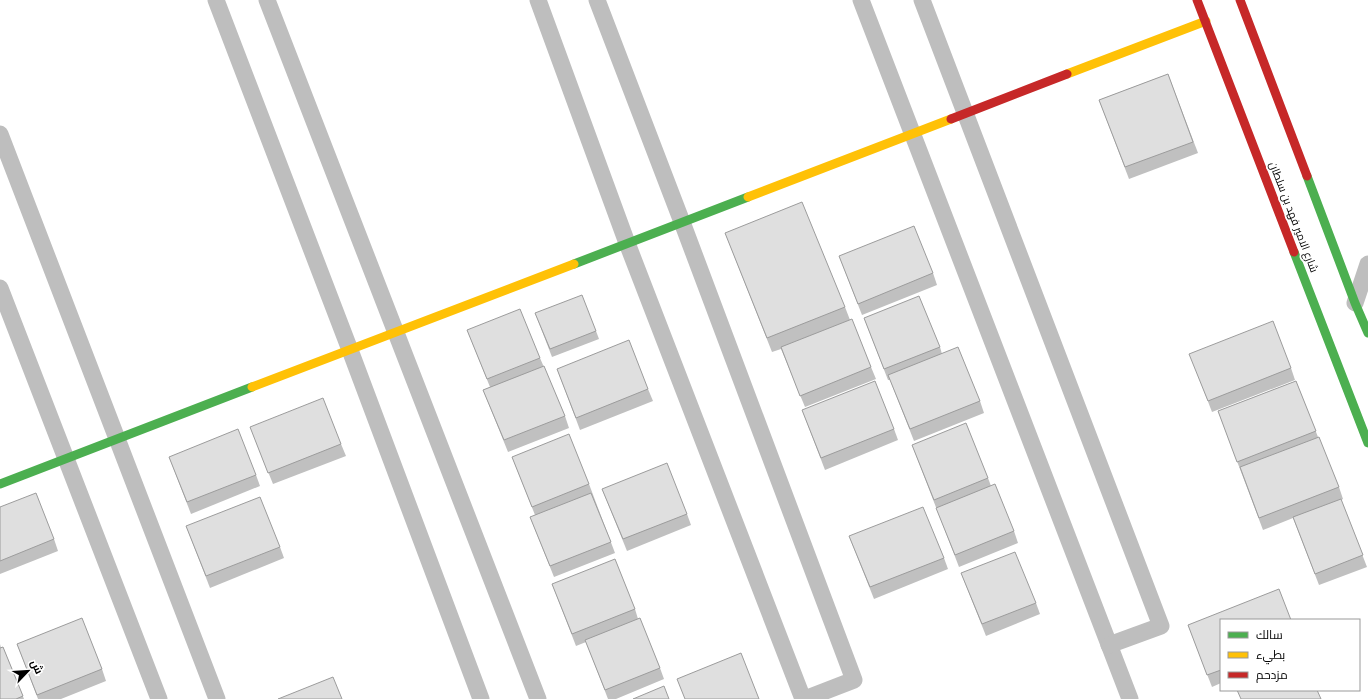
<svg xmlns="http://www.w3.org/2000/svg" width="1368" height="699" font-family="Figtree,Cairo,sans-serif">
	<rect width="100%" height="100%" fill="#fff"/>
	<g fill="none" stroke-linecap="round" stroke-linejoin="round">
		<g stroke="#bebebe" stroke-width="17">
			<path d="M 216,0 L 350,350 L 481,699"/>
			<path d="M 267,0 L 538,699"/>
			<path d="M 538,0 L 627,243 L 803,699"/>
			<path d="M 597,0 L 682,222 L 854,680 L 805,699"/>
			<path d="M 861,0 L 1130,699"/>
			<path d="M 922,0 L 1161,626 L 1109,645"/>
			<path d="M 0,134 L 217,699"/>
			<path d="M 0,288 L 159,699"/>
			<path d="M 1355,303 L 1368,264"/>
		</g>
		<g stroke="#4caf50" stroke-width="9">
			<path d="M 1307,176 L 1355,303 L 1368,333"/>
			<path d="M 1294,252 L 1368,443"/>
			<path d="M 574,264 L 748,197"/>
			<path d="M 0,484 L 252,387"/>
		</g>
		<g stroke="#ffc107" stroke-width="9">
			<path d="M 1067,74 L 1206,21"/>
			<path d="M 748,197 L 951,119"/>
			<path d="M 252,387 L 574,264"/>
		</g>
		<g stroke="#c62828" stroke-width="9">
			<path d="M 1197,0 L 1294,252"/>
			<path d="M 1240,0 L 1307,176"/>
			<path d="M 951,119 L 1067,74"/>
		</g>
	</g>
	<g fill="#c0c0c0">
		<path d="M 1168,74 L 1198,153 L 1129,179 L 1099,100 Z"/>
		<path d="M 725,233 L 845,307 L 850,320 L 871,367 L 876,379 L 805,407 L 781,349 L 772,352 Z"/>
		<path d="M 839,256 L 933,273 L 937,285 L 862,315 Z"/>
		<path d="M 535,313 L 596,331 L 599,339 L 552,357 Z"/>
		<path d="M 864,318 L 940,347 L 942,354 L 980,401 L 984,413 L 914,441 L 890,380 L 888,380 Z"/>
		<path d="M 467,330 L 540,358 L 565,416 L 569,428 L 508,452 L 483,390 L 490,387 Z"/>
		<path d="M 1194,365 L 1291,368 L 1295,380 L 1212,412 Z"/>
		<path d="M 557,369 L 648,389 L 653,401 L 580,430 Z"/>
		<path d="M 1296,381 L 1318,437 L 1339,487 L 1343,499 L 1341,500 L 1367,567 L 1319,585 L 1293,518 L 1263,530 L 1218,411 Z"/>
		<path d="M 802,410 L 894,429 L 898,440 L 825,470 Z"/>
		<path d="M 250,427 L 341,444 L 346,456 L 273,484 Z"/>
		<path d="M 912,445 L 988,478 L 991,486 L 1014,531 L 1018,543 L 959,567 Z"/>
		<path d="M 169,457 L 256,475 L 260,486 L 191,514 Z"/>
		<path d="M 512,457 L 589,484 L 615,553 L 554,577 L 530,517 L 535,515 Z"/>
		<path d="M 602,489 L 687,514 L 691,525 L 627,551 Z"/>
		<path d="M 0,507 L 54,539 L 58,551 L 0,574 Z"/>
		<path d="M 186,526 L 280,547 L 284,558 L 210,588 Z"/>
		<path d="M 849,536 L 944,558 L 948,569 L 874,599 Z"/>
		<path d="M 961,573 L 1036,603 L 1040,614 L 986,636 Z"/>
		<path d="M 552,584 L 635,609 L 638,619 L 660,668 L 664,679 L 616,699 L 608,699 L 586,642 L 576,646 Z"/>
		<path d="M 1221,620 L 1221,683 L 1212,687 L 1188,625 Z"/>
		<path d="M 0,644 L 1,648 L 3,647 L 24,699 L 0,699 Z"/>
		<path d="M 17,644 L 102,669 L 106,681 L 61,699 L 38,699 Z"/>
	</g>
	<g fill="#dfdfdf" stroke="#9c9c9c">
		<path d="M 1168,74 L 1193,142 L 1125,167 L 1099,100 Z"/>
		<path d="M 802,202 L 845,307 L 767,338 L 725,233 Z"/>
		<path d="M 914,226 L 933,273 L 858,304 L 839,256 Z"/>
		<path d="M 582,295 L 596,331 L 550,349 L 535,313 Z"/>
		<path d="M 919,296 L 940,347 L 884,369 L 864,318 Z"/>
		<path d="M 520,309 L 540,358 L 487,379 L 467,330 Z"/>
		<path d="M 852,319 L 871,367 L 800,396 L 781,347 Z"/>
		<path d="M 1273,321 L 1291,368 L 1208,401 L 1189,354 Z"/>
		<path d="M 629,340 L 648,389 L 576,418 L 557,369 Z"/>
		<path d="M 958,347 L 980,401 L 910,429 L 888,375 Z"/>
		<path d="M 544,366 L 565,416 L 504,440 L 483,390 Z"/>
		<path d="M 875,381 L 894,429 L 821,458 L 802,410 Z"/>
		<path d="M 1296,381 L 1316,431 L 1237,462 L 1218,411 Z"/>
		<path d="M 323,398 L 341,444 L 268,473 L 250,427 Z"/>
		<path d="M 966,423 L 988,478 L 934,500 L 912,445 Z"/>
		<path d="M 238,429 L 256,475 L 187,502 L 169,457 Z"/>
		<path d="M 569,434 L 589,484 L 532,507 L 512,457 Z"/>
		<path d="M 1319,437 L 1339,487 L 1259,518 L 1240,467 Z"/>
		<path d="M 667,463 L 687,514 L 623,539 L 602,489 Z"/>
		<path d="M 995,484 L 1014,531 L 955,555 L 936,508 Z"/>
		<path d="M 36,493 L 54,539 L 0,561 L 0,507 Z"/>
		<path d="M 591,493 L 611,542 L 550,566 L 530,517 Z"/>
		<path d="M 260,497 L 280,547 L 206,576 L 186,526 Z"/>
		<path d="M 1341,499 L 1363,555 L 1315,574 L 1293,517 Z"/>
		<path d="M 923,507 L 944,558 L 870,587 L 849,536 Z"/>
		<path d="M 1015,552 L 1036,603 L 982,624 L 961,573 Z"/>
		<path d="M 615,559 L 635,609 L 572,634 L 552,584 Z"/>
		<path d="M 1279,589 L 1291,620 L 1221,620 L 1221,670 L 1207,675 L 1188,625 Z"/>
		<path d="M 82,618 L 102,669 L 37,695 L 17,644 Z"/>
		<path d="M 640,618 L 660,668 L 605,690 L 585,640 Z"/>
		<path d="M 3,647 L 23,696 L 16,699 L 0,699 L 0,648 Z"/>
		<path d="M 741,653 L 759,699 L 685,699 L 677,679 Z"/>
		<path d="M 333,677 L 342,699 L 278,699 Z"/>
		<path d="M 664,686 L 669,699 L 633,699 Z"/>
		<path d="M 1237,690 L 1317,690 L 1321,699 L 1241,699 Z"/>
	</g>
	<g text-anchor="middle" stroke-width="3.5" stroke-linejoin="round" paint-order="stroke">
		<g font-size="11" fill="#000" stroke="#fff">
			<text transform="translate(1294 217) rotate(69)" y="4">شارع الامير فهد بن سلطان</text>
		</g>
	</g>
	<rect x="1220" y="619" width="140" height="72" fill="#ffffff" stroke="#999999"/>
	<rect x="1228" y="632" width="20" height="6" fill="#4caf50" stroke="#999999"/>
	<text x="1256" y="639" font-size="12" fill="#000000">سالك</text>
	<rect x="1228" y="652" width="20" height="6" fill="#ffc107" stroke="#999999"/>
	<text x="1256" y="659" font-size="12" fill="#000000">بطيء</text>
	<rect x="1228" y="672" width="20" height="6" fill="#c62828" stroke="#999999"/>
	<text x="1256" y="679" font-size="12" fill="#000000">مزدحم</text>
	<g transform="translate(28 671) rotate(65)" stroke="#ffffff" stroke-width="3" paint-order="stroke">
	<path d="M0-3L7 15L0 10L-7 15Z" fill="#000000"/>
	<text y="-6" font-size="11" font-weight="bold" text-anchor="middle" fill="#000000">ش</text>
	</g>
</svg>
